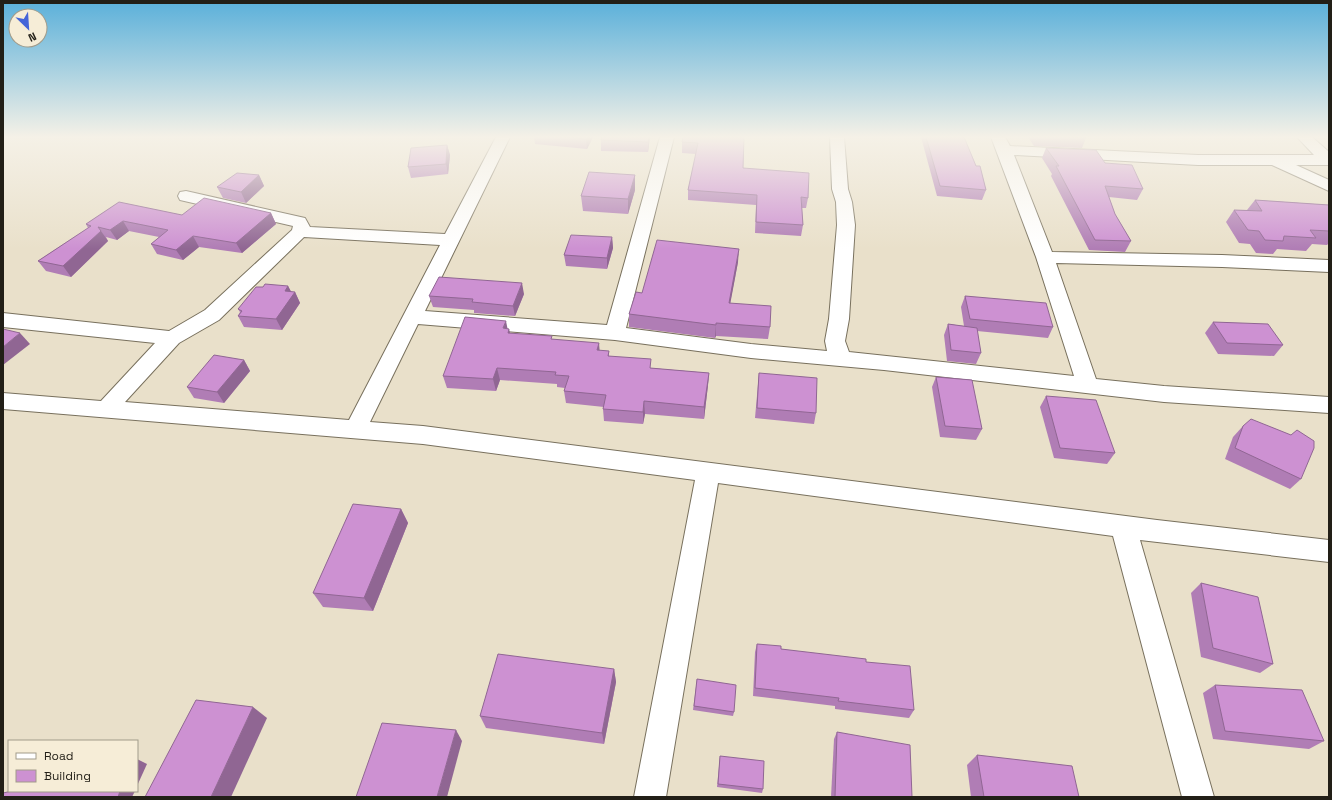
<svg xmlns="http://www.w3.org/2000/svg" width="1332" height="800" font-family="'Space Grotesk',sans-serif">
	<rect width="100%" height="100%" fill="#e9e0ca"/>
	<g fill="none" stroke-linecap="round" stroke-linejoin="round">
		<defs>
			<path id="minor" d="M 496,137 L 510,137 L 425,311 L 607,325 L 660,137 L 674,137 L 626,328 L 751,344 L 827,351 L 825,341 L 829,319 L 837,225 L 836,202 L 832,189 L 830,137 L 844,137 L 848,189 L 852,202 L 855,225 L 849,319 L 845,341 L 849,352 L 1074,376 L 1036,257 L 991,137 L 1005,137 L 1010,146 L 1198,155 L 1314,155 L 1297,137 L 1312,137 L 1329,152 L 1329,165 L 1296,165 L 1329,180 L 1329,191 L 1272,165 L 1198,165 L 1014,155 L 1052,252 L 1222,255 L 1329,260 L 1329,272 L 1222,267 L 1056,263 L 1096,379 L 1164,386 L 1329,397 L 1329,413 L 1164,402 L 884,370 L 751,358 L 615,340 L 418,324 L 370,422 L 423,426 L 1157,520 L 1329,540 L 1329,562 L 1140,540 L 1214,797 L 1182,797 L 1113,536 L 718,483 L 666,797 L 634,797 L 695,480 L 423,444 L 3,409 L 3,393 L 101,401 L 155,343 L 3,327 L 3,313 L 169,331 L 205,310 L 292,230 L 293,226 L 180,200 L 178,196 L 180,192 L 186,191 L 305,218 L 310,227 L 445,234 ZM 304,237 L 440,245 L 349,420 L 125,402 L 179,343 L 219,320 Z"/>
		</defs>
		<use href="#minor" stroke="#78705d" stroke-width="2"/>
		<use href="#minor" fill="#fff" fill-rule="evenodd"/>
	</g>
	<g fill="#b07db5">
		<path d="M 534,137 L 593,137 L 587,149 L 535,144 Z"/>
		<path d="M 602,137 L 650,137 L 648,152 L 601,151 L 601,140 Z"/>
		<path d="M 744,137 L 743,168 L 808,198 L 806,208 L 802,208 L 803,225 L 801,236 L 755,233 L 756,205 L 688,200 L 688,190 L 696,154 L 682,153 L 682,142 Z"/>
		<path d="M 921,137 L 964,137 L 986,190 L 982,200 L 937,196 Z"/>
		<path d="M 1028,137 L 1086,137 L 1086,138 L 1082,148 L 1034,146 Z"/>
		<path d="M 447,145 L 450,155 L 448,174 L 411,178 L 408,167 Z"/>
		<path d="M 1046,148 L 1105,163 L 1143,189 L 1137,200 L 1109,197 L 1115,214 L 1131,241 L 1125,252 L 1089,250 L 1051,176 L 1052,174 L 1042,158 Z"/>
		<path d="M 259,175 L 264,186 L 246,203 L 223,198 L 217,187 Z"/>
		<path d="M 635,175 L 635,190 L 628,214 L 583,211 L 581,196 Z"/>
		<path d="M 1255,200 L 1329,205 L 1329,243 L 1327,245 L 1312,244 L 1306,251 L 1277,249 L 1273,254 L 1256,253 L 1250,244 L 1239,243 L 1226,222 L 1234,210 L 1247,210 Z"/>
		<path d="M 271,213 L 276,224 L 242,253 L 199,247 L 183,260 L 157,254 L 151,244 L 159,237 L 129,231 L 117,240 L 106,237 L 108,241 L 71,277 L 46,271 L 38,261 L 88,228 L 86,224 L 182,215 Z"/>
		<path d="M 612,237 L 613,248 L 607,269 L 566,266 L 564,255 Z"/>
		<path d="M 738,262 L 730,303 L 770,327 L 768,339 L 716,336 L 715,338 L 629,327 L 629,314 L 642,293 Z"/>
		<path d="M 288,286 L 291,292 L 295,292 L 300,303 L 282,330 L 244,327 L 238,316 L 240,312 L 238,309 L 263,287 Z"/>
		<path d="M 524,294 L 515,316 L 474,313 L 474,310 L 433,307 L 429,296 Z"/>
		<path d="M 965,296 L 1053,327 L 1048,338 L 977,331 L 981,353 L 976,364 L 947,361 L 944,335 L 948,324 L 964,326 L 961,307 Z"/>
		<path d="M 1213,322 L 1283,345 L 1274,356 L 1218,354 L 1205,333 Z"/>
		<path d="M 508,329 L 510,333 L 552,339 L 600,351 L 609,351 L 609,356 L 651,368 L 709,373 L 708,385 L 704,419 L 645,414 L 643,424 L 604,421 L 603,409 L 604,407 L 566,403 L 564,391 L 565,388 L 557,387 L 557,384 L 500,380 L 496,391 L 447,388 L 443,376 Z"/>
		<path d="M 244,360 L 250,371 L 224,403 L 194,398 L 187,387 Z"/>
		<path d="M 759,373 L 816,413 L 814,424 L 755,418 L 758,384 Z"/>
		<path d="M 936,377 L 982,429 L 976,440 L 940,437 L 932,387 Z"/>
		<path d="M 1046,396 L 1115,453 L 1107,464 L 1054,458 L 1040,407 Z"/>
		<path d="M 1243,426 L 1301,479 L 1290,489 L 1225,459 L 1233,437 Z"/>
		<path d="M 401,509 L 408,523 L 373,611 L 323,607 L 313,593 Z"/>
		<path d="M 1201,583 L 1273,664 L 1260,673 L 1201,657 L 1191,593 Z"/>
		<path d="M 757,644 L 781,649 L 866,662 L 914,710 L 909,718 L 835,709 L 835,706 L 753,696 L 755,652 Z"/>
		<path d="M 614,669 L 616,682 L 604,744 L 486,728 L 480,716 Z"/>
		<path d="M 697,679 L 734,712 L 733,716 L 693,710 Z"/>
		<path d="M 1215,685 L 1324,741 L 1309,749 L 1213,739 L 1203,693 Z"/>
		<path d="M 837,732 L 912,797 L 831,797 L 834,739 Z"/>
		<path d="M 977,755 L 1079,797 L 971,797 L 967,765 Z"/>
		<path d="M 720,756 L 763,789 L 762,793 L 717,787 Z"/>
	</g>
	<g fill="#906693">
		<path d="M 587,137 L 593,137 L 587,149 L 586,139 Z"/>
		<path d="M 649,137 L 650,137 L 648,152 L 648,142 Z"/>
		<path d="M 447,145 L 450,155 L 448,174 L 446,164 Z"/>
		<path d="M 259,175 L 264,186 L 246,203 L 241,192 Z"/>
		<path d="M 635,175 L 635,190 L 628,214 L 628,199 Z"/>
		<path d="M 271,213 L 276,224 L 242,253 L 236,243 Z"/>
		<path d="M 123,221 L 129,231 L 117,240 L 110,230 Z"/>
		<path d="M 101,231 L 108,241 L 71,277 L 63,266 Z"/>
		<path d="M 193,236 L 199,247 L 183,260 L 176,250 Z"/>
		<path d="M 612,237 L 613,248 L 607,269 L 607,258 Z"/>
		<path d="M 739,249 L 738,262 L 728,316 L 729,303 Z"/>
		<path d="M 522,283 L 524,294 L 515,316 L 513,306 Z"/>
		<path d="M 288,286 L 293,295 L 295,292 L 300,303 L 282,330 L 276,319 L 285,291 Z"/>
		<path d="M 506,321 L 508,331 L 509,329 L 512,341 L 503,328 Z"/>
		<path d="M 716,323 L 716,336 L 715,338 L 716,325 Z"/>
		<path d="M 20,333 L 30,344 L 3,365 L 3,347 Z"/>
		<path d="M 599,343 L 600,355 L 597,350 Z"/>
		<path d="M 244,360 L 250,371 L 224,403 L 217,392 Z"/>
		<path d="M 497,368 L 500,380 L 496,391 L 493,379 Z"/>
		<path d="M 709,373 L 708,385 L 704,419 L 704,407 Z"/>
		<path d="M 644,401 L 645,414 L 643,424 L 643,412 Z"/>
		<path d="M 401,509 L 408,523 L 373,611 L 364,598 Z"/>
		<path d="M 614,669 L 616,682 L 604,744 L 602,733 Z"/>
		<path d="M 253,707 L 267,718 L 231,797 L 211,797 Z"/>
		<path d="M 456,730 L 462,741 L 447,797 L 437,797 Z"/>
		<path d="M 137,759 L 147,764 L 137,786 Z"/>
		<path d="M 120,791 L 135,791 L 132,797 L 118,797 Z"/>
	</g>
	<g fill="#cd91d2" stroke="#906693">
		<path d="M 565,137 L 587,137 L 586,139 Z"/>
		<path d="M 602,137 L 649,137 L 648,142 L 601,140 Z"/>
		<path d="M 683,137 L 744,137 L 743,168 L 809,173 L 808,198 L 801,197 L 803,225 L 756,222 L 757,195 L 688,190 L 698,143 L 682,142 Z"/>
		<path d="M 926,137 L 964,137 L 976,166 L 980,166 L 986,190 L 940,186 Z"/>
		<path d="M 1068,137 L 1086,137 L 1086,138 Z"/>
		<path d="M 447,145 L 446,164 L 408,167 L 411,148 Z"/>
		<path d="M 1046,148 L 1096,150 L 1105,163 L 1132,165 L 1143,189 L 1105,186 L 1115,214 L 1131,241 L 1095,240 L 1056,166 L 1059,166 Z"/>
		<path d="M 589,172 L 635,175 L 628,199 L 581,196 Z"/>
		<path d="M 237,173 L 259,175 L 241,192 L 217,187 Z"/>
		<path d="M 204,198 L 271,213 L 236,243 L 193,236 L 176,250 L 151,244 L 168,230 L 123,221 L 110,230 L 98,227 L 101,231 L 63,266 L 38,261 L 91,226 L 86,224 L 119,202 L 182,215 Z"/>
		<path d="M 1255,200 L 1329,205 L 1329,231 L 1310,230 L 1316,238 L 1284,236 L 1283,241 L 1265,240 L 1259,231 L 1248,230 L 1234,210 L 1262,211 Z"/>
		<path d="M 571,235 L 612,237 L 607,258 L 564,255 Z"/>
		<path d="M 657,240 L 739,249 L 729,303 L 771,306 L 770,327 L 716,323 L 716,325 L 629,314 L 636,292 L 642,293 Z"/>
		<path d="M 439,277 L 522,283 L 513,306 L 472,302 L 473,299 L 429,296 Z"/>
		<path d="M 265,284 L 288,286 L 285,291 L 295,292 L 276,319 L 238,316 L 242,311 L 238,309 L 256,287 L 263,287 Z"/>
		<path d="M 965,296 L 1046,303 L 1053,327 L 970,319 Z"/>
		<path d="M 465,317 L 506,321 L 503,328 L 509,329 L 508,333 L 552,336 L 551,339 L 599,343 L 597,350 L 609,351 L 608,356 L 651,359 L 650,368 L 709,373 L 704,407 L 644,401 L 643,412 L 603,409 L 606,395 L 564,391 L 569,376 L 555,375 L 556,372 L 497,368 L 493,379 L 443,376 Z"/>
		<path d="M 1213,322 L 1268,324 L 1283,345 L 1227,343 Z"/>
		<path d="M 948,324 L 977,328 L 981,353 L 951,350 Z"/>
		<path d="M 3,329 L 20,333 L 3,347 Z"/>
		<path d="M 214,355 L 244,360 L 217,392 L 187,387 Z"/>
		<path d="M 759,373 L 817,378 L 816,413 L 757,408 Z"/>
		<path d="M 936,377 L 972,380 L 982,429 L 945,426 Z"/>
		<path d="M 1046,396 L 1096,400 L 1115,453 L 1060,448 Z"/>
		<path d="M 1251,419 L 1291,435 L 1297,430 L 1314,441 L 1314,448 L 1301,479 L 1235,448 L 1243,426 Z"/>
		<path d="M 353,504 L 401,509 L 364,598 L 313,593 Z"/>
		<path d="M 1201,583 L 1258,597 L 1273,664 L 1213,648 Z"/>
		<path d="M 757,644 L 781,646 L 781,649 L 866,659 L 866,662 L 910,666 L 914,710 L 838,701 L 839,698 L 755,688 Z"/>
		<path d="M 498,654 L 614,669 L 602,733 L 480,716 Z"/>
		<path d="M 697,679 L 736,685 L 734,712 L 694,706 Z"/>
		<path d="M 1215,685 L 1302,690 L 1324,741 L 1225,731 Z"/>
		<path d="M 196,700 L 253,707 L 211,797 L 145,797 Z"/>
		<path d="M 382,723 L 456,730 L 437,797 L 356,797 Z"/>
		<path d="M 837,732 L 910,745 L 912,797 L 835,797 Z"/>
		<path d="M 977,755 L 1072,766 L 1079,797 L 984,797 Z"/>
		<path d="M 720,756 L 764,761 L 763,789 L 718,784 Z"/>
		<path d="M 12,791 L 120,791 L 118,797 L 3,797 L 3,793 Z"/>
	</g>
	<linearGradient id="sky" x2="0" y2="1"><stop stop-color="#5ab0da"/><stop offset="0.55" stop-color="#f5f1e7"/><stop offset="1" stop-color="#f5f1e7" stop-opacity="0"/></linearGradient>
	<rect width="1332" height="249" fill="url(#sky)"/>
	<rect width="1332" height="800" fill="none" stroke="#221f17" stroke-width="8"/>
	<rect x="8" y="740" width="130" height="52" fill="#f6edd7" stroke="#a19b8a"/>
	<rect x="16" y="753" width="20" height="6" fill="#ffffff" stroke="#a19b8a"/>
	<text x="44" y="760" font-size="12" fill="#221f17">Road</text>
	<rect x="16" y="770" width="20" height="12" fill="#cd91d2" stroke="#a19b8a"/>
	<text x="44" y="780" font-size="12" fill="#221f17">Building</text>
	<g transform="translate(28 28) rotate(155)"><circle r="19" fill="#f6edd7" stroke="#a19b8a"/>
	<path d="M0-3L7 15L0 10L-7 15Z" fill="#4565d8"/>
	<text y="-6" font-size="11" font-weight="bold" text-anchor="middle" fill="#221f17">N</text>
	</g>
</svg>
